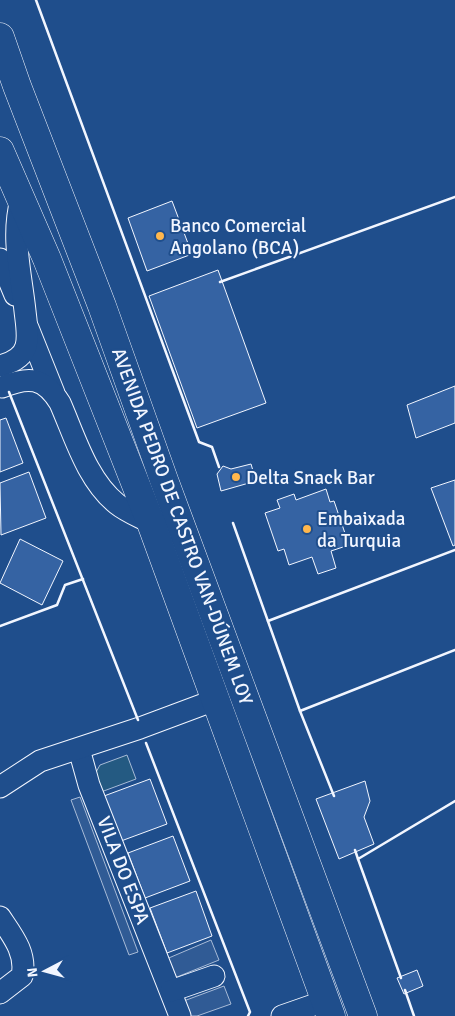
<svg xmlns="http://www.w3.org/2000/svg" width="455" height="1016" font-family="Signika,sans-serif">
	<rect width="100%" height="100%" fill="#1f4e8c"/>
	<path fill="#245a82" stroke="#a8bbd7" d="M 127,755 L 136,779 L 101,792 L 95,774 L 100,765 Z"/>
	<g fill="#305b95" stroke="#a8bbd7">
		<path d="M 80,797 L 138,952 L 129,955 L 71,800 Z"/>
		<path d="M 211,940 L 219,960 L 172,979 L 164,960 Z"/>
		<path d="M 224,986 L 231,1004 L 197,1016 L 186,1016 L 181,1002 Z"/>
	</g>
	<g fill="#3563a3" stroke="#f2f6ff">
		<path d="M 172,201 L 192,254 L 147,271 L 128,218 Z"/>
		<path d="M 218,270 L 266,403 L 197,428 L 149,296 Z"/>
		<path d="M 455,386 L 455,423 L 416,438 L 407,405 Z"/>
		<path d="M 6,418 L 23,463 L 0,472 L 0,420 Z"/>
		<path d="M 251,464 L 256,481 L 221,491 L 217,474 L 223,466 L 231,469 Z"/>
		<path d="M 29,472 L 46,518 L 1,535 L 0,483 Z"/>
		<path d="M 455,480 L 455,545 L 453,546 L 431,488 Z"/>
		<path d="M 326,489 L 330,502 L 334,501 L 349,545 L 331,551 L 336,568 L 318,574 L 312,557 L 289,565 L 284,549 L 278,551 L 265,513 L 280,508 L 277,500 L 294,494 L 296,500 Z"/>
		<path d="M 20,539 L 63,561 L 42,605 L 0,583 Z"/>
		<path d="M 150,779 L 167,824 L 121,841 L 104,796 Z"/>
		<path d="M 365,781 L 370,801 L 364,817 L 374,844 L 339,859 L 316,799 Z"/>
		<path d="M 173,836 L 190,881 L 145,898 L 128,853 Z"/>
		<path d="M 196,891 L 212,936 L 167,953 L 150,908 Z"/>
		<path d="M 417,970 L 423,986 L 404,994 L 397,978 Z"/>
	</g>
	<g fill="none" stroke-linecap="round" stroke-linejoin="round">
		<defs>
			<g id="street">
				<path d="M 0,259 L 15,295"/>
				<path d="M 28,328 L 54,393"/>
				<path d="M 0,366 C 11,363 23,358 26,346 C 29,336 26,321 25,311 C 21,273 11,237 21,200"/>
				<path d="M 2,387 C 29,376 44,377 60,403 C 75,437 87,480 117,504 C 127,512 140,517 151,523"/>
				<path d="M 79,749 L 89,785 L 180,1016"/>
				<path d="M 0,787 L 40,761 L 140,728 L 215,700"/>
				<path d="M 0,917 C 12,935 27,953 22,976 L 0,993"/>
				<path d="M 171,991 L 214,976"/>
				<path d="M 282,1016 L 325,1001"/>
			</g>
			<g id="highway">
				<path d="M 0,37 L 17,86 L 102,306 L 164,480 L 363,1016"/>
				<path d="M 0,151 L 47,259 L 151,523 L 331,1016"/>
			</g>
		</defs>
		<use href="#street" stroke="#f2f6ff" stroke-width="23"/>
		<use href="#highway" stroke="#f2f6ff" stroke-width="29"/>
		<use href="#street" stroke="#1f4e8c" stroke-width="21"/>
		<use href="#highway" stroke="#1f4e8c" stroke-width="28"/>
		<g stroke="#f2f6ff" stroke-width="2.5">
			<path d="M 36,0 L 199,442 L 212,447 L 219,467"/>
			<path d="M 220,282 L 455,197"/>
			<path d="M 9,392 L 138,720"/>
			<path d="M 233,523 L 300,711 L 334,796"/>
			<path d="M 268,621 L 455,550"/>
			<path d="M 0,626 L 57,605 L 65,585 L 83,579"/>
			<path d="M 300,711 L 455,650"/>
			<path d="M 146,743 L 250,1012 L 248,1016"/>
			<path d="M 355,850 L 358,859 L 455,801"/>
			<path d="M 358,859 L 401,978"/>
			<path d="M 405,990 L 414,1016"/>
		</g>
	</g>
	<g fill="#ffb74d" stroke="#1f4e8c" stroke-width="2">
		<circle cx="160" cy="236" r="5"/>
		<circle cx="236" cy="477" r="5"/>
		<circle cx="307" cy="529" r="5"/>
	</g>
	<g text-anchor="middle" stroke-width="4" stroke-linejoin="round" paint-order="stroke">
		<g font-size="19" fill="#f2f6ff" stroke="#1f4e8c" text-anchor="start">
			<text x="170" y="232">Banco Comercial<tspan x="170" dy="22">Angolano (BCA)</tspan></text>
			<text x="246" y="484">Delta Snack Bar</text>
			<text x="317" y="525">Embaixada<tspan x="317" dy="22">da Turquia</tspan></text>
		</g>
		<g font-size="19" fill="#f2f6ff" stroke="#1f4e8c">
			<text transform="translate(183 526) rotate(70)" y="7">AVENIDA PEDRO DE CASTRO VAN-DÚNEM LOY</text>
			<text transform="translate(124 870) rotate(69)" y="7">VILA DO ESPA</text>
		</g>
	</g>
	<g transform="translate(45 971) rotate(264)" stroke="#1f4e8c" stroke-width="4" paint-order="stroke">
	<path d="M0-4L9 19L0 12L-9 19Z" fill="#f2f6ff"/>
	<text y="-8" font-size="14" font-weight="bold" text-anchor="middle" fill="#f2f6ff">N</text>
	</g>
</svg>
